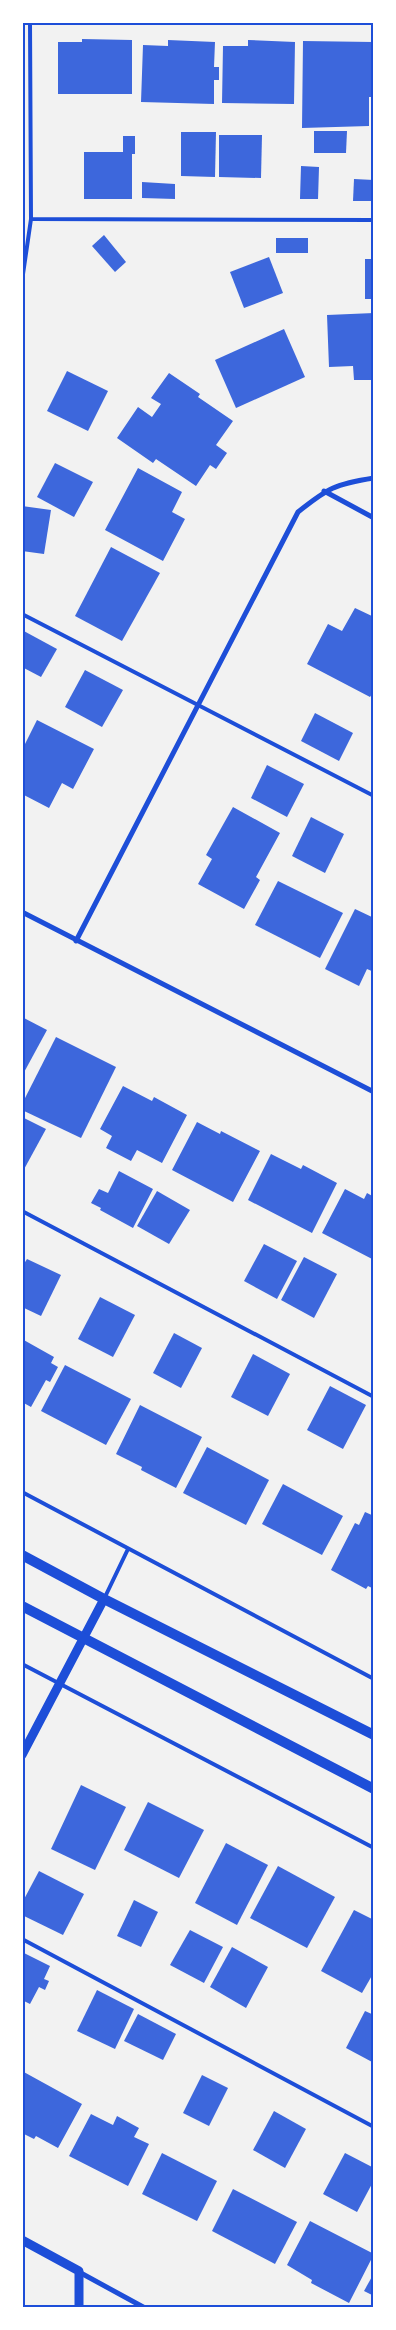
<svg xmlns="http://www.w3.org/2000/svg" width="396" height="2330" font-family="Manrope,sans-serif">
	<rect width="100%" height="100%" fill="#f2f2f2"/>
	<g fill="#3d67dc">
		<path d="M 82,39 L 132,40 L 132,94 L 58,94 L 58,42 L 82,42 Z"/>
		<path d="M 168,40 L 215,42 L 214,67 L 219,67 L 219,80 L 214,80 L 214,104 L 141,102 L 143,45 L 168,46 Z"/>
		<path d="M 248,40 L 295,42 L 294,104 L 222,103 L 223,46 L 248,46 Z"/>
		<path d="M 303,41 L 373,42 L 373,97 L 369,97 L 369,126 L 302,128 Z"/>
		<path d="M 314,131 L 347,131 L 346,153 L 314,153 Z"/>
		<path d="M 181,132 L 216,132 L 215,177 L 181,176 Z"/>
		<path d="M 219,135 L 262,135 L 261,178 L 219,177 Z"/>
		<path d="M 123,136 L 135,136 L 135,154 L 132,154 L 132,199 L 84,199 L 84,152 L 123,152 Z"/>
		<path d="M 301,166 L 319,167 L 318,199 L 300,199 Z"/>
		<path d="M 354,179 L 374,180 L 374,201 L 353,201 Z"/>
		<path d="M 142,182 L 175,184 L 175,199 L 142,198 Z"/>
		<path d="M 104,235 L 126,262 L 115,272 L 92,246 Z"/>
		<rect x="276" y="238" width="32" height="15"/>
		<path d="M 269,257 L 283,293 L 244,308 L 230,272 Z"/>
		<rect x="365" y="259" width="9" height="40"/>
		<path d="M 374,313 L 374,380 L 354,380 L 353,366 L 329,367 L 327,315 Z"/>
		<path d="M 284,329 L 305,377 L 236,408 L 215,360 Z"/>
		<path d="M 67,371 L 108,391 L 88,431 L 47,411 Z"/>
		<path d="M 169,373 L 200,394 L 198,397 L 233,421 L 216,445 L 227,453 L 216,469 L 210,465 L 196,486 L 156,459 L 153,463 L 117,438 L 138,407 L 152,417 L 161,404 L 151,398 Z"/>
		<path d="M 55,463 L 93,482 L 74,517 L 37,497 Z"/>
		<path d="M 138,468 L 182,492 L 172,512 L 185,519 L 163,561 L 105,530 Z"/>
		<path d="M 22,506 L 51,510 L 44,554 L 22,551 Z"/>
		<path d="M 111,547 L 160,573 L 122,641 L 75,616 Z"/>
		<path d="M 355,608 L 374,617 L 374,691 L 370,697 L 307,664 L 328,624 L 342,631 Z"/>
		<path d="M 22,630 L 57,649 L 41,677 L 22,667 Z"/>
		<path d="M 85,670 L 123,690 L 102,727 L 65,707 Z"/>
		<path d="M 315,713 L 353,733 L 339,761 L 301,741 Z"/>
		<path d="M 37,720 L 94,749 L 73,789 L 62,783 L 49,808 L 22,794 L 22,750 Z"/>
		<path d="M 267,765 L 304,784 L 287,817 L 251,798 Z"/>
		<path d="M 233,807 L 280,833 L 256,877 L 260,880 L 244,909 L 198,884 L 212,859 L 206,855 Z"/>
		<path d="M 311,817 L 344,834 L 325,873 L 292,856 Z"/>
		<path d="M 278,881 L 343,913 L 320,958 L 255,925 Z"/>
		<path d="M 355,909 L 374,918 L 374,972 L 367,969 L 359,986 L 325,969 Z"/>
		<path d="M 22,1017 L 47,1030 L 22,1076 Z"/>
		<path d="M 56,1037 L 116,1067 L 81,1138 L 22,1110 L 22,1104 Z"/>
		<path d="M 123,1086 L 152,1101 L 154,1097 L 187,1115 L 162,1163 L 137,1150 L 131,1161 L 106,1148 L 112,1136 L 100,1129 Z"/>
		<path d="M 22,1117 L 46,1129 L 22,1173 Z"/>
		<path d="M 197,1122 L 220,1134 L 221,1131 L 260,1151 L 233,1202 L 172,1170 Z"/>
		<path d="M 271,1154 L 301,1169 L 303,1165 L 337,1183 L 312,1233 L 248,1200 Z"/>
		<path d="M 119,1171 L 153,1189 L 133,1228 L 100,1210 L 101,1208 L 91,1203 L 99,1189 L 108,1193 Z"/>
		<path d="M 345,1189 L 364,1199 L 367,1193 L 374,1197 L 374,1260 L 322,1233 Z"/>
		<path d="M 157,1191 L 190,1210 L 169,1244 L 137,1226 Z"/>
		<path d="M 264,1244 L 297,1261 L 277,1299 L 244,1281 Z"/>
		<path d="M 304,1257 L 337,1274 L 314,1318 L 281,1300 Z"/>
		<path d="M 27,1259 L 61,1275 L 41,1316 L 22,1307 L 22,1267 Z"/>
		<path d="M 100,1297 L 135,1315 L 113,1357 L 78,1339 Z"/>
		<path d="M 174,1333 L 202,1348 L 181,1388 L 153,1373 Z"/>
		<path d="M 22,1339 L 54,1357 L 51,1363 L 58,1367 L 50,1382 L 46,1380 L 31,1407 L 22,1402 Z"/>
		<path d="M 253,1354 L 290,1374 L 268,1416 L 231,1397 Z"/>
		<path d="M 65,1365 L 131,1399 L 106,1445 L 41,1411 Z"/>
		<path d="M 330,1386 L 366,1405 L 343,1449 L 307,1430 Z"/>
		<path d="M 140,1405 L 202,1437 L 176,1488 L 141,1470 L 142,1467 L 116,1454 Z"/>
		<path d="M 207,1447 L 269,1480 L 246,1525 L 183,1493 Z"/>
		<path d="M 283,1484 L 343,1516 L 322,1555 L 262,1524 Z"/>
		<path d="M 365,1512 L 374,1516 L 374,1589 L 368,1586 L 366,1589 L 331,1570 L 355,1523 L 359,1525 Z"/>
		<path d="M 81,1785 L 126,1807 L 95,1870 L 51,1849 Z"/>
		<path d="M 148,1802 L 204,1830 L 179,1878 L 124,1850 Z"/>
		<path d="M 226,1843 L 268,1865 L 237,1925 L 195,1903 Z"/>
		<path d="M 278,1866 L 335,1897 L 307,1948 L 250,1918 Z"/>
		<path d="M 39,1871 L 84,1894 L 63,1935 L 22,1915 L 22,1903 Z"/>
		<path d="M 134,1900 L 158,1912 L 141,1947 L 117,1936 Z"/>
		<path d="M 354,1910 L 374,1920 L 374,1972 L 362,1993 L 321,1971 Z"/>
		<path d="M 190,1930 L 223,1947 L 204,1983 L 170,1965 Z"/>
		<path d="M 232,1947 L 268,1967 L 246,2008 L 210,1987 Z"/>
		<path d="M 22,1952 L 50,1966 L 44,1979 L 49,1981 L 45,1990 L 39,1987 L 30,2004 L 22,2000 Z"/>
		<path d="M 97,1990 L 134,2009 L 115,2049 L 77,2031 Z"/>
		<path d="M 365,2011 L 374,2015 L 374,2063 L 346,2048 Z"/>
		<path d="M 138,2014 L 176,2034 L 163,2060 L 124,2041 Z"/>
		<path d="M 22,2071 L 82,2104 L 58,2148 L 36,2136 L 34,2139 L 22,2133 Z"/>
		<path d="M 202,2075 L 228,2088 L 209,2126 L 183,2113 Z"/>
		<path d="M 274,2111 L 306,2129 L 285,2168 L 253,2150 Z"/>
		<path d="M 91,2114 L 113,2125 L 117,2116 L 139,2128 L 134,2137 L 149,2144 L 128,2186 L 69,2156 Z"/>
		<path d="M 162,2153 L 217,2181 L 197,2221 L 142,2194 Z"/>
		<path d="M 345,2153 L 374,2168 L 374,2180 L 357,2212 L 323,2194 Z"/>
		<path d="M 233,2189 L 297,2222 L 275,2264 L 212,2231 Z"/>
		<path d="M 310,2221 L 374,2254 L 349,2303 L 311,2283 L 312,2280 L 287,2265 Z"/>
		<path d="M 374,2273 L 374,2296 L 364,2291 Z"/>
	</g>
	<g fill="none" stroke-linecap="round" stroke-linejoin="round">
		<g stroke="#1d4ed8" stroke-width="4">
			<path d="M 30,22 L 31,219 L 374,220"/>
			<path d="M 22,281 L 31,219"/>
			<path d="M 22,614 L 374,796"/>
			<path d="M 22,1211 L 374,1397"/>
			<path d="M 22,1492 L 374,1679"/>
			<path d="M 104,1599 L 128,1549"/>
			<path d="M 22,1664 L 374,1848"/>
			<path d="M 22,1939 L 374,2127"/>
		</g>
		<g stroke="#1d4ed8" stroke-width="5">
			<path d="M 324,491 L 374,518"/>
			<path d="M 22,912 L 374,1092"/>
			<path d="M 76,941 L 298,512 C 328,488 335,484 374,478"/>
			<path d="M 79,2272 L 145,2308"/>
		</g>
		<g stroke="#1d4ed8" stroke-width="9">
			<path d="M 22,1755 L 104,1599"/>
			<path d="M 22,2240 L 79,2271 L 79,2308"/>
		</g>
		<g stroke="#1d4ed8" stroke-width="10">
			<path d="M 22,1555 L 104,1599 L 374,1735"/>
			<path d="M 22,1606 L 374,1789"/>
		</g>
	</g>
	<rect width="396" height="2330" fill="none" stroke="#ffffff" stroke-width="48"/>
	<rect x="24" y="24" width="348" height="2282" fill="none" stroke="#1d4ed8" stroke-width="2"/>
</svg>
